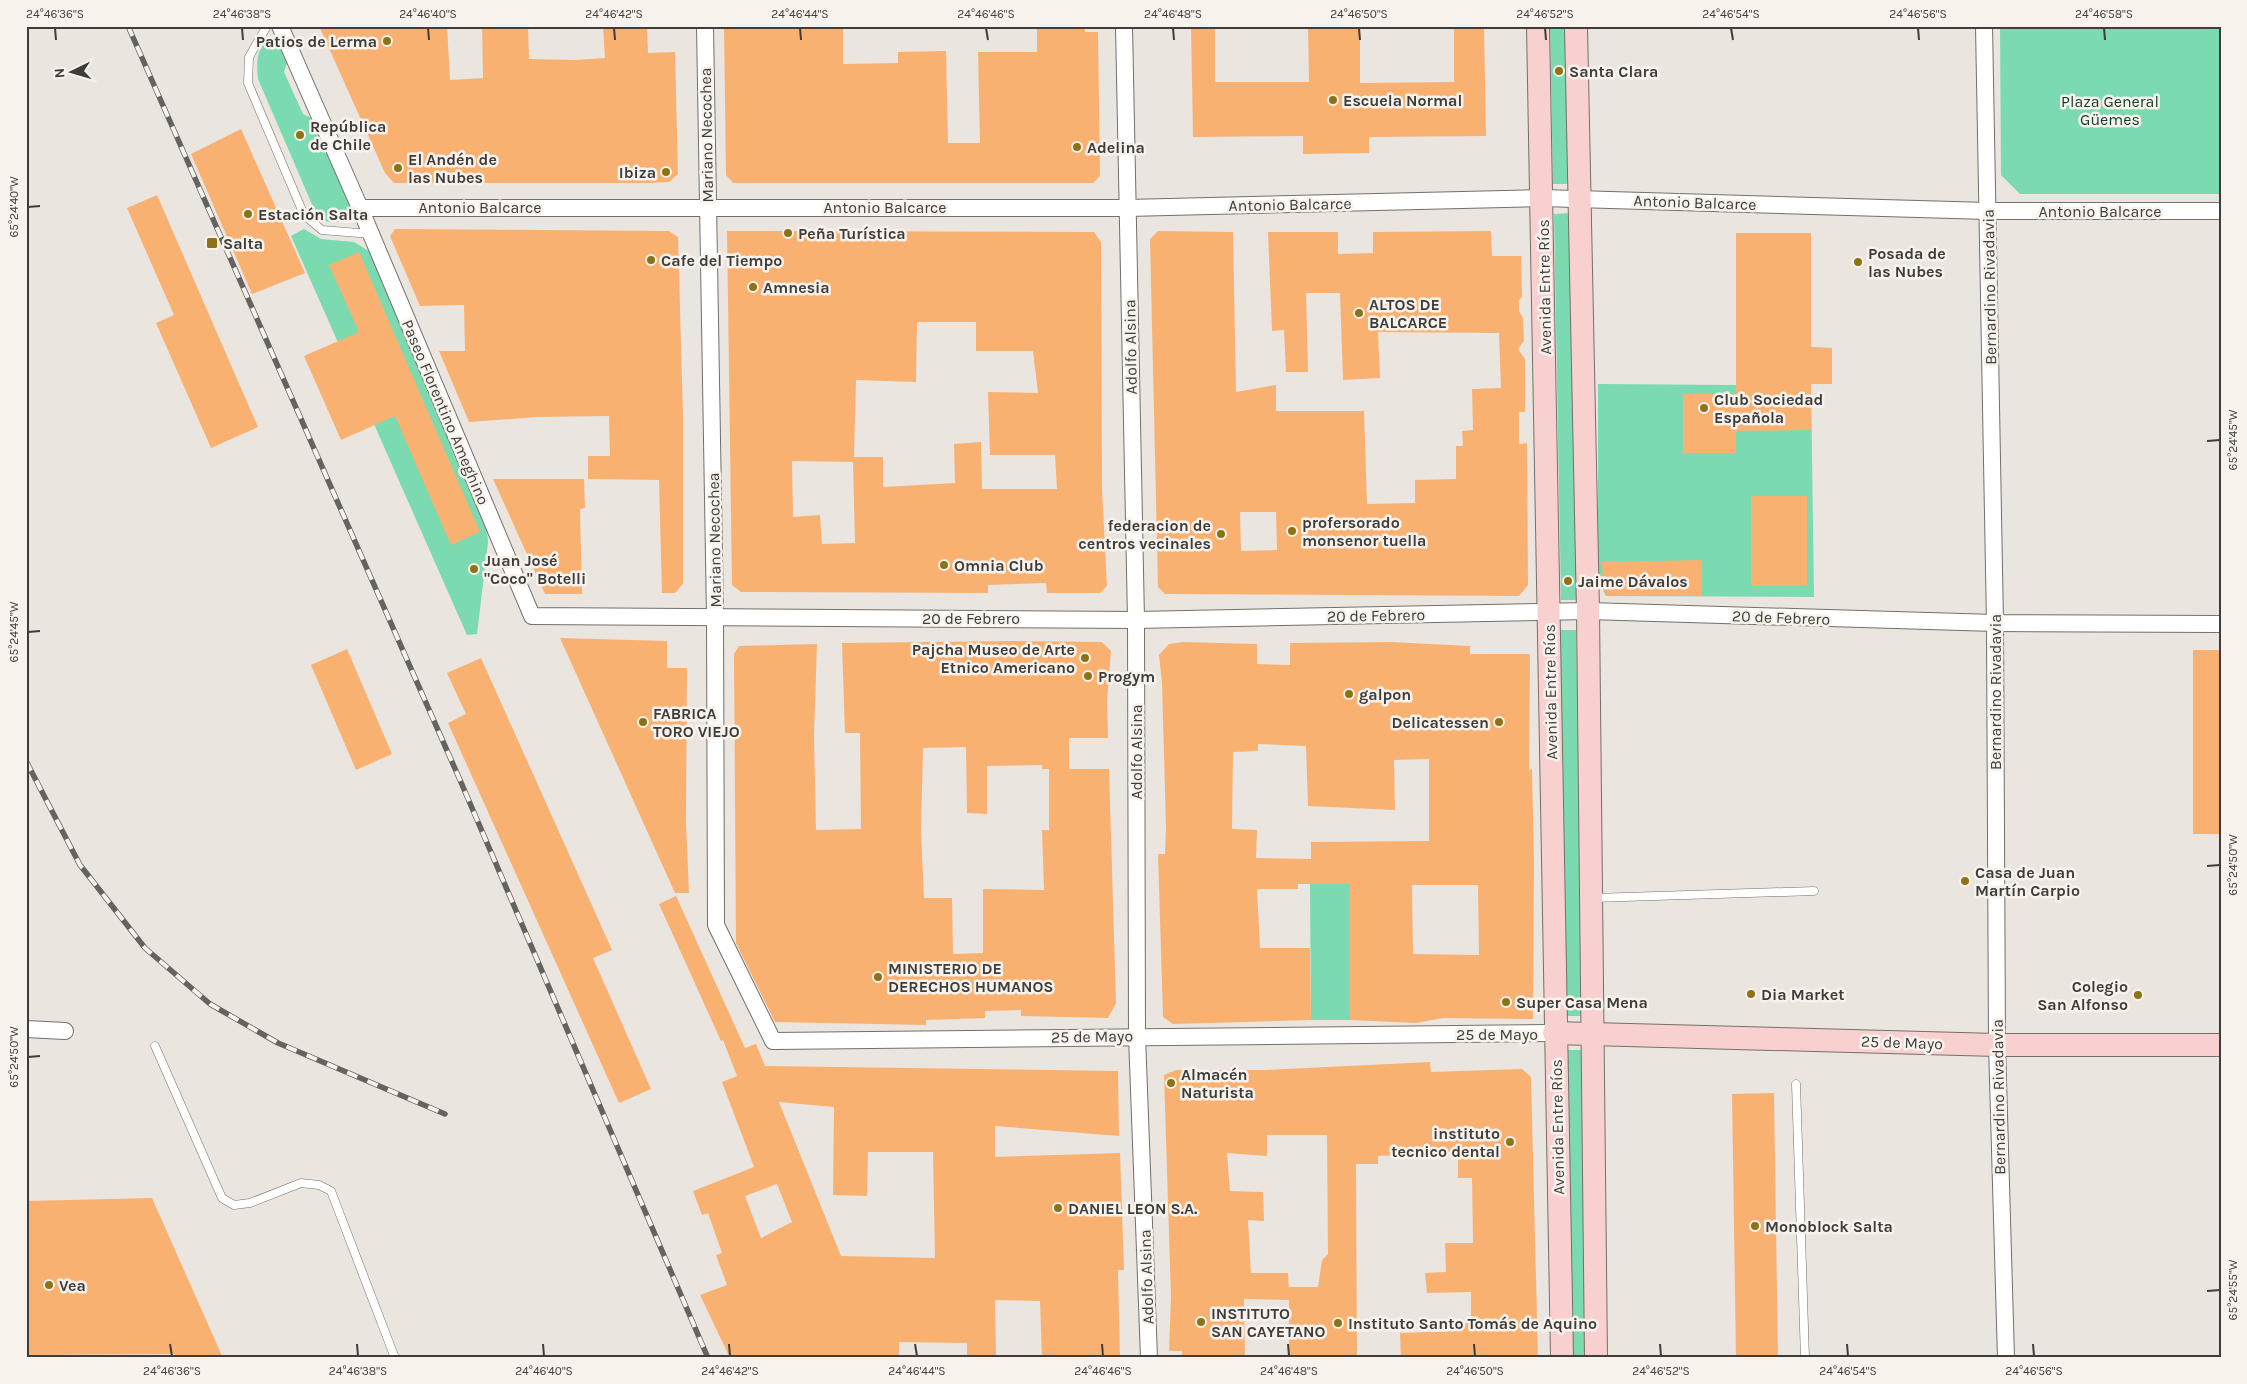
<svg xmlns="http://www.w3.org/2000/svg" width="2247" height="1384" font-family="Karla,sans-serif">
	<rect width="100%" height="100%" fill="#ebe5e0"/>
	<g fill="#7bdab0">
		<path d="M 1550,26 L 1566,26 L 1569,184 L 1553,184 Z"/>
		<path d="M 2000,26 L 2221,26 L 2221,194 L 2020,194 L 2001,175 Z"/>
		<path d="M 270,40 L 282,46 L 288,60 L 284,72 L 303,114 L 314,119 L 352,210 L 350,216 C 338,224 329,225 317,216 L 258,79 C 257,65 255,47 270,40 Z"/>
		<path d="M 1570,213 L 1577,600 L 1561,600 L 1554,214 Z"/>
		<path d="M 304,229 L 321,239 L 354,242 L 369,251 L 487,529 L 488,542 L 477,634 L 467,635 L 291,236 Z"/>
		<path d="M 1736,233 L 1811,233 L 1811,347 L 1832,348 L 1832,384 L 1811,384 L 1814,597 L 1606,596 L 1598,580 L 1598,384 L 1736,385 Z"/>
		<path d="M 1560,630 L 1576,630 L 1583,1016 L 1567,1016 Z"/>
		<path d="M 1310,884 L 1350,884 L 1350,1020 L 1311,1020 Z"/>
		<path d="M 1567,1050 L 1583,1050 L 1588,1358 L 1572,1358 Z"/>
	</g>
	<g fill="#f9b171" fill-rule="evenodd">
		<path d="M 319,26 L 447,26 L 450,80 L 483,78 L 482,26 L 528,26 L 529,59 L 575,60 L 605,58 L 603,26 L 647,26 L 648,53 L 675,52 L 678,174 L 669,182 L 650,183 L 394,183 L 385,173 Z"/>
		<path d="M 724,26 L 843,26 L 843,64 L 898,63 L 898,52 L 946,51 L 948,143 L 980,143 L 978,52 L 1037,52 L 1037,26 L 1085,26 L 1085,32 L 1098,32 L 1100,176 L 1093,183 L 733,183 L 726,175 Z"/>
		<path d="M 1191,26 L 1215,26 L 1215,82 L 1309,82 L 1308,26 L 1360,26 L 1360,83 L 1454,82 L 1454,26 L 1484,26 L 1486,136 L 1369,137 L 1369,153 L 1303,154 L 1303,136 L 1193,137 Z"/>
		<path d="M 241,129 L 305,273 L 252,294 L 191,154 Z"/>
		<path d="M 157,195 L 258,427 L 211,448 L 156,323 L 174,315 L 127,208 Z"/>
		<path d="M 395,229 L 669,231 L 678,237 L 683,416 L 683,584 L 675,593 L 662,593 L 659,480 L 588,479 L 588,456 L 610,456 L 609,416 L 537,417 L 469,422 L 439,351 L 465,351 L 464,305 L 420,306 L 390,236 Z"/>
		<path d="M 727,231 L 1094,232 L 1101,242 L 1102,488 L 1107,586 L 1100,593 L 1047,593 L 1046,583 L 988,585 L 988,593 L 741,592 L 732,585 ZM 917,322 L 976,322 L 976,351 L 1033,351 L 1038,393 L 988,392 L 990,455 L 1055,455 L 1057,489 L 982,489 L 981,442 L 954,444 L 955,483 L 883,487 L 883,457 L 854,457 L 856,380 L 916,382 ZM 792,461 L 853,462 L 855,543 L 822,544 L 820,515 L 793,517 Z"/>
		<path d="M 1158,231 L 1233,232 L 1236,392 L 1276,385 L 1276,411 L 1364,411 L 1367,504 L 1415,503 L 1415,480 L 1456,479 L 1456,446 L 1463,446 L 1462,431 L 1473,430 L 1472,389 L 1501,388 L 1499,333 L 1378,332 L 1380,378 L 1343,380 L 1340,293 L 1306,293 L 1308,372 L 1286,372 L 1284,330 L 1272,331 L 1268,232 L 1338,232 L 1338,254 L 1373,253 L 1373,232 L 1491,231 L 1492,256 L 1521,256 L 1522,297 L 1519,300 L 1519,311 L 1523,318 L 1524,341 L 1518,349 L 1525,359 L 1525,412 L 1519,412 L 1519,444 L 1527,443 L 1528,585 L 1519,596 L 1165,594 L 1158,587 L 1150,239 ZM 1240,512 L 1276,512 L 1277,550 L 1241,551 Z"/>
		<path d="M 1736,233 L 1811,233 L 1811,348 L 1832,348 L 1832,384 L 1811,384 L 1811,430 L 1736,431 L 1736,453 L 1683,453 L 1683,394 L 1736,394 Z"/>
		<path d="M 359,252 L 480,532 L 451,545 L 395,416 L 341,440 L 304,356 L 359,332 L 329,265 Z"/>
		<path d="M 493,479 L 584,479 L 585,508 L 580,509 L 582,594 L 545,594 Z"/>
		<rect x="1751" y="496" width="56" height="90"/>
		<path d="M 1702,560 L 1702,596 L 1606,596 L 1603,585 L 1602,562 Z"/>
		<path d="M 560,638 L 667,641 L 667,668 L 687,668 L 686,822 L 689,893 L 675,893 Z"/>
		<path d="M 1012,641 L 1102,642 L 1111,651 L 1107,701 L 1108,738 L 1069,738 L 1069,769 L 1109,769 L 1116,1003 L 1108,1018 L 1021,1016 L 1021,1010 L 985,1011 L 985,1018 L 926,1020 L 926,1025 L 775,1022 L 736,943 L 734,654 L 739,646 L 817,644 L 814,736 L 816,830 L 861,829 L 860,733 L 845,733 L 842,643 ZM 966,747 L 967,813 L 987,814 L 987,766 L 1042,765 L 1042,769 L 1049,769 L 1049,830 L 1042,830 L 1044,890 L 983,889 L 983,953 L 953,954 L 952,898 L 924,898 L 921,830 L 923,748 Z"/>
		<path d="M 1183,642 L 1257,644 L 1257,664 L 1290,665 L 1290,643 L 1392,642 L 1470,646 L 1470,654 L 1530,654 L 1529,770 L 1532,769 L 1534,862 L 1533,1019 L 1443,1018 L 1416,1023 L 1350,1020 L 1350,884 L 1298,884 L 1298,889 L 1257,889 L 1260,948 L 1310,948 L 1311,1020 L 1173,1024 L 1163,1017 L 1158,854 L 1165,854 L 1166,827 L 1162,683 L 1159,655 L 1169,644 ZM 1258,744 L 1306,746 L 1308,806 L 1395,810 L 1394,760 L 1429,759 L 1429,841 L 1311,842 L 1311,859 L 1256,858 L 1257,830 L 1232,829 L 1233,752 L 1258,751 ZM 1412,885 L 1478,885 L 1479,955 L 1413,954 Z"/>
		<path d="M 347,649 L 392,754 L 356,770 L 311,665 Z"/>
		<path d="M 2193,650 L 2221,650 L 2221,675 L 2219,675 L 2221,834 L 2193,834 Z"/>
		<path d="M 481,658 L 612,950 L 593,958 L 651,1089 L 619,1103 L 448,723 L 466,714 L 447,673 Z"/>
		<path d="M 676,896 L 745,1048 L 756,1044 L 765,1066 L 1118,1071 L 1119,1136 L 995,1126 L 995,1157 L 1120,1153 L 1124,1270 L 1118,1270 L 1120,1358 L 1042,1358 L 1040,1301 L 995,1300 L 996,1358 L 967,1358 L 967,1343 L 899,1342 L 899,1358 L 730,1358 L 700,1295 L 727,1285 L 716,1255 L 722,1253 L 708,1213 L 702,1215 L 693,1191 L 754,1167 L 722,1082 L 737,1076 L 723,1040 L 721,1041 L 659,904 ZM 779,1102 L 834,1107 L 833,1195 L 867,1196 L 868,1152 L 933,1152 L 935,1258 L 841,1256 ZM 777,1184 L 792,1222 L 761,1238 L 745,1196 Z"/>
		<path d="M 1430,1062 L 1431,1072 L 1522,1069 L 1531,1077 L 1538,1358 L 1401,1358 L 1400,1333 L 1456,1331 L 1456,1323 L 1471,1323 L 1471,1292 L 1427,1293 L 1425,1273 L 1446,1272 L 1445,1243 L 1473,1243 L 1472,1178 L 1458,1178 L 1458,1152 L 1378,1156 L 1378,1164 L 1356,1164 L 1357,1358 L 1289,1358 L 1289,1300 L 1244,1299 L 1245,1358 L 1182,1358 L 1182,1351 L 1169,1351 L 1171,1297 L 1164,1075 L 1176,1070 L 1267,1070 ZM 1267,1135 L 1327,1135 L 1328,1254 L 1322,1260 L 1318,1287 L 1289,1287 L 1289,1291 L 1288,1273 L 1251,1273 L 1248,1220 L 1264,1221 L 1263,1192 L 1230,1191 L 1227,1153 L 1267,1156 Z"/>
		<path d="M 1774,1093 L 1778,1358 L 1736,1358 L 1732,1094 Z"/>
		<path d="M 152,1198 L 223,1358 L 175,1358 L 175,1354 L 26,1355 L 26,1201 Z"/>
	</g>
	<g fill="none" stroke-linecap="round" stroke-linejoin="round">
		<defs>
			<g id="lane">
				<path d="M 267,26 L 249,57 L 248,83 L 304,215 L 322,230 L 371,234"/>
				<path d="M 1593,898 L 1814,891"/>
				<path d="M 155,1046 L 222,1198 L 234,1205 L 250,1203 L 301,1183 L 319,1185 L 331,1191 L 395,1358"/>
				<path d="M 1796,1084 L 1805,1358"/>
			</g>
			<g id="street">
				<path d="M 280,26 L 360,208 L 532,616 L 1136,620 L 1588,611 L 1995,623 L 2221,624"/>
				<path d="M 705,26 L 715,616 L 716,925 L 773,1041 L 1554,1033"/>
				<path d="M 1124,26 L 1136,620 L 1137,1036 L 1149,1358"/>
				<path d="M 1984,26 L 1995,623 L 1997,1045 L 2006,1358"/>
				<path d="M 360,208 L 1127,208 L 1542,198 L 1988,211 L 2221,211"/>
				<path d="M 26,1029 L 65,1031"/>
			</g>
			<g id="secondary">
				<path d="M 1538,26 L 1562,1358"/>
				<path d="M 1576,26 L 1588,611 L 1596,1358"/>
				<path d="M 1554,1033 L 1997,1045 L 2221,1045"/>
			</g>
		</defs>
		<use href="#lane" stroke="#756f6b" stroke-width="9"/>
		<use href="#street" stroke="#756f6b" stroke-width="18"/>
		<use href="#secondary" stroke="#756f6b" stroke-width="24"/>
		<use href="#lane" stroke="#fff" stroke-width="8"/>
		<use href="#street" stroke="#fff" stroke-width="16"/>
		<use href="#secondary" stroke="#f9d0d0" stroke-width="22"/>
		<defs>
			<g id="rail">
				<path d="M 128,26 L 460,780 L 708,1358"/>
				<path d="M 26,761 L 80,865 L 145,948 L 210,1004 L 278,1043 L 445,1114"/>
			</g>
		</defs>
		<use href="#rail" stroke="#65625f" stroke-width="5.5"/>
		<use href="#rail" stroke="#f8f2ed" stroke-width="4" stroke-dasharray="11" stroke-linecap="butt"/>
	</g>
	<path fill="none" stroke="#3f3c3a" stroke-width="2" d="M 55,28 L 56,40M 242,28 L 243,40M 428,28 L 429,40M 614,28 L 615,40M 800,28 L 801,40M 986,28 L 988,40M 1173,28 L 1174,40M 1359,28 L 1360,40M 1545,28 L 1546,40M 1731,28 L 1733,40M 1918,28 L 1919,40M 2104,28 L 2105,40M 28,207 L 40,206M 2207,441 L 2220,440M 28,632 L 40,631M 2207,866 L 2220,865M 28,1057 L 40,1056M 2207,1291 L 2220,1290M 170,1344 L 172,1356M 357,1344 L 358,1356M 543,1344 L 544,1356M 729,1344 L 730,1356M 915,1344 L 917,1356M 1102,1344 L 1103,1356M 1288,1344 L 1289,1356M 1474,1344 L 1475,1356M 1660,1344 L 1661,1356M 1847,1344 L 1848,1356M 2033,1344 L 2034,1356"/>
	<g fill="#8d7316" stroke="#f8f2ed" stroke-width="2">
		<circle cx="387" cy="41" r="5"/>
		<circle cx="1559" cy="71" r="5"/>
		<circle cx="1333" cy="100" r="5"/>
		<circle cx="300" cy="135" r="5"/>
		<circle cx="1077" cy="147" r="5"/>
		<circle cx="398" cy="168" r="5"/>
		<circle cx="666" cy="172" r="5"/>
		<circle cx="248" cy="214" r="5"/>
		<circle cx="788" cy="233" r="5"/>
		<rect x="206" y="237" width="12" height="12" rx="2.5"/>
		<circle cx="651" cy="260" r="5"/>
		<circle cx="1858" cy="262" r="5"/>
		<circle cx="753" cy="287" r="5"/>
		<circle cx="1359" cy="313" r="5"/>
		<circle cx="1704" cy="408" r="5"/>
		<circle cx="1292" cy="531" r="5"/>
		<circle cx="1221" cy="534" r="5"/>
		<circle cx="944" cy="565" r="5"/>
		<circle cx="474" cy="569" r="5"/>
		<circle cx="1568" cy="581" r="5"/>
		<circle cx="1085" cy="658" r="5"/>
		<circle cx="1088" cy="676" r="5"/>
		<circle cx="1349" cy="694" r="5"/>
		<circle cx="643" cy="722" r="5"/>
		<circle cx="1499" cy="722" r="5"/>
		<circle cx="1965" cy="881" r="5"/>
		<circle cx="878" cy="977" r="5"/>
		<circle cx="1751" cy="994" r="5"/>
		<circle cx="2138" cy="995" r="5"/>
		<circle cx="1506" cy="1002" r="5"/>
		<circle cx="1171" cy="1083" r="5"/>
		<circle cx="1510" cy="1142" r="5"/>
		<circle cx="1058" cy="1208" r="5"/>
		<circle cx="1755" cy="1226" r="5"/>
		<circle cx="49" cy="1285" r="5"/>
		<circle cx="1201" cy="1322" r="5"/>
		<circle cx="1338" cy="1323" r="5"/>
	</g>
	<g text-anchor="middle" stroke-width="5" stroke-linejoin="round" paint-order="stroke">
		<g font-size="16" font-weight="bold" fill="#3f3c3a" stroke="#f8f2ed" text-anchor="start">
			<text x="377" y="47" text-anchor="end">Patios de Lerma</text>
			<text x="1569" y="77">Santa Clara</text>
			<text x="1343" y="106">Escuela Normal</text>
			<text x="310" y="132">República<tspan x="310" dy="18">de Chile</tspan></text>
			<text x="1087" y="153">Adelina</text>
			<text x="408" y="165">El Andén de<tspan x="408" dy="18">las Nubes</tspan></text>
			<text x="656" y="178" text-anchor="end">Ibiza</text>
			<text x="258" y="220">Estación Salta</text>
			<text x="798" y="239">Peña Turística</text>
			<text x="223" y="249">Salta</text>
			<text x="1868" y="259">Posada de<tspan x="1868" dy="18">las Nubes</tspan></text>
			<text x="661" y="266">Cafe del Tiempo</text>
			<text x="763" y="293">Amnesia</text>
			<text x="1369" y="310">ALTOS DE<tspan x="1369" dy="18">BALCARCE</tspan></text>
			<text x="1714" y="405">Club Sociedad<tspan x="1714" dy="18">Española</tspan></text>
			<text x="1302" y="528">profersorado<tspan x="1302" dy="18">monsenor tuella</tspan></text>
			<text x="1211" y="531" text-anchor="end">federacion de<tspan x="1211" dy="18">centros vecinales</tspan></text>
			<text x="484" y="566">Juan José<tspan x="484" dy="18">"Coco" Botelli</tspan></text>
			<text x="954" y="571">Omnia Club</text>
			<text x="1578" y="587">Jaime Dávalos</text>
			<text x="1075" y="655" text-anchor="end">Pajcha Museo de Arte<tspan x="1075" dy="18">Etnico Americano</tspan></text>
			<text x="1098" y="682">Progym</text>
			<text x="1359" y="700">galpon</text>
			<text x="653" y="719">FABRICA<tspan x="653" dy="18">TORO VIEJO</tspan></text>
			<text x="1489" y="728" text-anchor="end">Delicatessen</text>
			<text x="1975" y="878">Casa de Juan<tspan x="1975" dy="18">Martín Carpio</tspan></text>
			<text x="888" y="974">MINISTERIO DE<tspan x="888" dy="18">DERECHOS HUMANOS</tspan></text>
			<text x="2128" y="992" text-anchor="end">Colegio<tspan x="2128" dy="18">San Alfonso</tspan></text>
			<text x="1761" y="1000">Dia Market</text>
			<text x="1516" y="1008">Super Casa Mena</text>
			<text x="1181" y="1080">Almacén<tspan x="1181" dy="18">Naturista</tspan></text>
			<text x="1500" y="1139" text-anchor="end">instituto<tspan x="1500" dy="18">tecnico dental</tspan></text>
			<text x="1068" y="1214">DANIEL LEON S.A.</text>
			<text x="1765" y="1232">Monoblock Salta</text>
			<text x="59" y="1291">Vea</text>
			<text x="1211" y="1319">INSTITUTO<tspan x="1211" dy="18">SAN CAYETANO</tspan></text>
			<text x="1348" y="1329">Instituto Santo Tomás de Aquino</text>
		</g>
		<g font-size="16" fill="#103d2b" stroke="#f8f2ed">
			<text x="2110" y="107">Plaza General<tspan x="2110" dy="18">Güemes</tspan></text>
		</g>
		<g font-size="16" fill="#3f3c3a" stroke="#f8f2ed">
			<text transform="translate(706 135) rotate(-91)" y="6">Mariano Necochea</text>
			<text transform="translate(1695 202) rotate(2)" y="6">Antonio Balcarce</text>
			<text transform="translate(1290 204) rotate(-1)" y="6">Antonio Balcarce</text>
			<text x="480" y="213">Antonio Balcarce</text>
			<text x="885" y="213">Antonio Balcarce</text>
			<text x="2100" y="217">Antonio Balcarce</text>
			<text transform="translate(1544 287) rotate(-91)" y="6">Avenida Entre Ríos</text>
			<text transform="translate(1989 287) rotate(-91)" y="6">Bernardino Rivadavia</text>
			<text transform="translate(1130 347) rotate(-91)" y="6">Adolfo Alsina</text>
			<text transform="translate(446 412) rotate(67)" y="6">Paseo Florentino Ameghino</text>
			<text transform="translate(714 540) rotate(-91)" y="6">Mariano Necochea</text>
			<text transform="translate(1376 615) rotate(-1)" y="6">20 de Febrero</text>
			<text transform="translate(1781 617) rotate(2)" y="6">20 de Febrero</text>
			<text x="971" y="624">20 de Febrero</text>
			<text transform="translate(1550 692) rotate(-91)" y="6">Avenida Entre Ríos</text>
			<text transform="translate(1995 692) rotate(-90)" y="6">Bernardino Rivadavia</text>
			<text transform="translate(1136 752) rotate(-90)" y="6">Adolfo Alsina</text>
			<text x="1497" y="1040">25 de Mayo</text>
			<text transform="translate(1092 1036) rotate(-1)" y="6">25 de Mayo</text>
			<text transform="translate(1902 1042) rotate(2)" y="6">25 de Mayo</text>
			<text transform="translate(1998 1097) rotate(-91)" y="6">Bernardino Rivadavia</text>
			<text transform="translate(1557 1127) rotate(-91)" y="6">Avenida Entre Ríos</text>
			<text transform="translate(1146 1277) rotate(-92)" y="6">Adolfo Alsina</text>
		</g>
	</g>
	<rect width="2247" height="1384" fill="none" stroke="#f8f2ed" stroke-width="55"/>
	<g transform="translate(72 72) rotate(265)" stroke="#f8f2ed" stroke-width="4" paint-order="stroke">
	<path d="M0-4L9 19L0 12L-9 19Z" fill="#3f3c3a"/>
	<text y="-8" font-size="14" font-weight="bold" text-anchor="middle" fill="#3f3c3a">N</text>
	</g>
	<rect x="28" y="28" width="2192" height="1328" fill="none" stroke="#3f3c3a" stroke-width="2"/>
	<g font-size="12" text-anchor="middle" fill="#3f3c3a">
		<text x="55" y="18">24°46'36"S</text>
		<text x="242" y="18">24°46'38"S</text>
		<text x="428" y="18">24°46'40"S</text>
		<text x="614" y="18">24°46'42"S</text>
		<text x="800" y="18">24°46'44"S</text>
		<text x="986" y="18">24°46'46"S</text>
		<text x="1173" y="18">24°46'48"S</text>
		<text x="1359" y="18">24°46'50"S</text>
		<text x="1545" y="18">24°46'52"S</text>
		<text x="1731" y="18">24°46'54"S</text>
		<text x="1918" y="18">24°46'56"S</text>
		<text x="2104" y="18">24°46'58"S</text>
		<text transform="translate(14 207) rotate(-90)" y="4">65°24'40"W</text>
		<text transform="translate(2233 440) rotate(-90)" y="4">65°24'45"W</text>
		<text transform="translate(14 632) rotate(-90)" y="4">65°24'45"W</text>
		<text transform="translate(2233 865) rotate(-90)" y="4">65°24'50"W</text>
		<text transform="translate(14 1057) rotate(-90)" y="4">65°24'50"W</text>
		<text transform="translate(2233 1290) rotate(-90)" y="4">65°24'55"W</text>
		<text x="172" y="1375">24°46'36"S</text>
		<text x="358" y="1375">24°46'38"S</text>
		<text x="544" y="1375">24°46'40"S</text>
		<text x="730" y="1375">24°46'42"S</text>
		<text x="917" y="1375">24°46'44"S</text>
		<text x="1103" y="1375">24°46'46"S</text>
		<text x="1289" y="1375">24°46'48"S</text>
		<text x="1475" y="1375">24°46'50"S</text>
		<text x="1661" y="1375">24°46'52"S</text>
		<text x="1848" y="1375">24°46'54"S</text>
		<text x="2034" y="1375">24°46'56"S</text>
	</g>
</svg>
